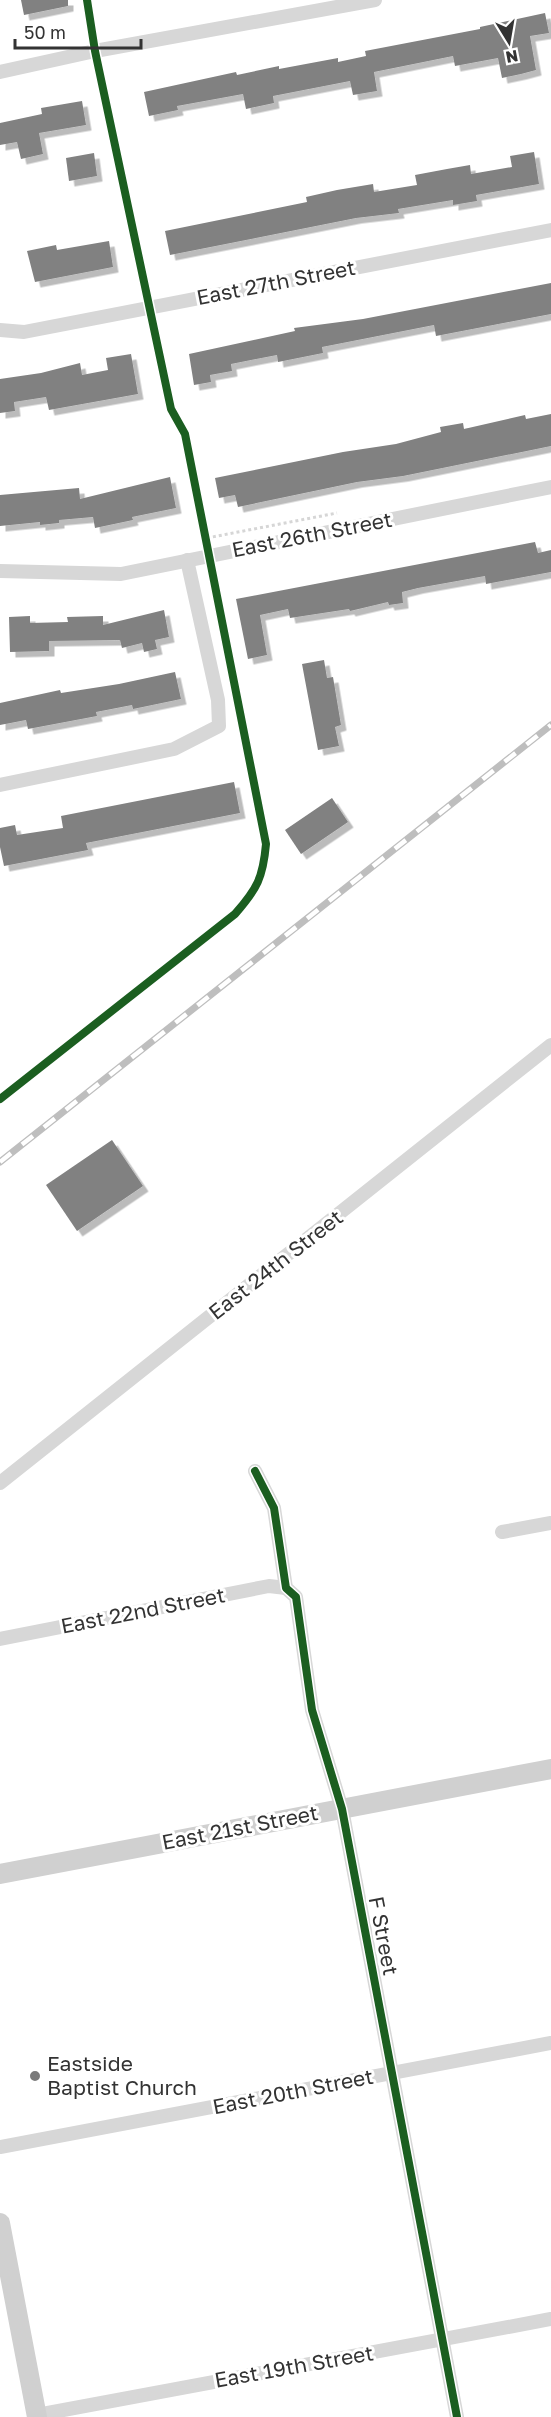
<svg xmlns="http://www.w3.org/2000/svg" width="551" height="2417" font-family="'Golos Text',sans-serif">
	<defs>
		<filter id="shadow"><feDropShadow dx="5.5" dy="5.5" stdDeviation="0" flood-color="#0004"/></filter>
	</defs>
	<rect width="100%" height="100%" fill="#fff"/>
	<g fill="#818181" filter="url(#shadow)">
		<path d="M 21,0 L 68,0 L 68,6 L 24,15 Z"/>
		<path d="M 545,13 L 549,33 L 530,36 L 536,70 L 521,74 L 502,78 L 498,58 L 455,66 L 453,56 L 374,72 L 377,91 L 353,95 L 350,81 L 273,96 L 274,103 L 246,109 L 243,94 L 177,106 L 178,110 L 149,116 L 144,92 L 236,72 L 237,75 L 279,66 L 279,69 L 338,58 L 338,62 L 366,56 L 365,51 L 480,29 L 480,27 Z"/>
		<path d="M 82,101 L 86,125 L 39,133 L 43,154 L 21,159 L 17,142 L 0,145 L 0,123 L 42,114 L 41,108 Z"/>
		<path d="M 534,152 L 539,184 L 476,195 L 477,201 L 453,205 L 453,200 L 398,209 L 399,213 L 356,218 L 170,255 L 165,231 L 307,202 L 306,197 L 337,190 L 373,184 L 374,192 L 417,185 L 415,175 L 447,169 L 470,165 L 471,174 L 512,167 L 510,156 Z"/>
		<path d="M 94,153 L 97,176 L 69,181 L 66,158 Z"/>
		<path d="M 109,241 L 113,267 L 35,282 L 27,251 L 56,245 L 57,250 Z"/>
		<path d="M 551,283 L 551,314 L 436,336 L 434,325 L 322,347 L 323,353 L 278,362 L 277,355 L 231,364 L 232,371 L 210,375 L 211,382 L 194,385 L 189,354 L 295,331 L 294,328 L 363,319 Z"/>
		<path d="M 131,354 L 138,394 L 49,410 L 46,397 L 14,402 L 15,411 L 0,413 L 0,379 L 41,373 L 80,363 L 82,375 L 108,370 L 106,358 Z"/>
		<path d="M 551,414 L 551,446 L 403,476 L 357,482 L 238,507 L 235,495 L 219,498 L 215,478 L 343,452 L 396,444 L 441,432 L 440,427 L 463,423 L 464,429 L 525,415 L 526,419 Z"/>
		<path d="M 170,477 L 176,508 L 132,517 L 133,520 L 95,528 L 93,517 L 59,520 L 59,523 L 40,525 L 40,522 L 0,526 L 0,495 L 79,488 L 80,499 Z"/>
		<path d="M 535,542 L 538,553 L 551,550 L 551,572 L 486,584 L 485,576 L 418,588 L 402,592 L 403,603 L 389,605 L 388,602 L 350,611 L 349,609 L 290,618 L 288,609 L 260,615 L 267,655 L 248,659 L 236,599 Z"/>
		<path d="M 164,610 L 169,637 L 155,640 L 157,649 L 144,652 L 142,643 L 122,648 L 120,640 L 49,641 L 49,651 L 10,652 L 9,617 L 30,616 L 30,623 L 68,622 L 67,617 L 103,616 L 103,625 Z"/>
		<path d="M 324,660 L 327,678 L 333,677 L 341,725 L 335,727 L 339,746 L 318,750 L 302,664 Z"/>
		<path d="M 175,672 L 181,699 L 133,709 L 132,705 L 96,712 L 97,716 L 28,729 L 26,720 L 0,725 L 0,703 L 60,690 L 61,693 L 119,684 Z"/>
		<path d="M 234,782 L 240,813 L 86,843 L 88,850 L 4,866 L 0,847 L 0,828 L 15,825 L 17,835 L 63,828 L 61,816 Z"/>
		<path d="M 332,798 L 348,822 L 301,854 L 285,830 Z"/>
		<path d="M 112,1140 L 143,1186 L 77,1231 L 46,1185 Z"/>
	</g>
	<g fill="none" stroke-linecap="round" stroke-linejoin="round">
		<path stroke="#d6d6d6" stroke-width="3" stroke-dasharray="3 3" stroke-linecap="butt" d="M 207,538 L 337,513"/>
		<g stroke="#d7d7d7" stroke-width="14">
			<path d="M 0,72 L 95,51 L 375,0"/>
			<path d="M 0,330 L 24,332 L 551,230"/>
			<path d="M 0,571 L 121,574 L 551,487"/>
			<path d="M 0,785 L 174,749 L 219,726 L 218,700 L 187,560"/>
			<path d="M 255,1471 L 274,1508 L 286,1588 L 296,1597 L 312,1710 L 342,1809 L 457,2417"/>
			<path d="M 0,1483 L 551,1045"/>
			<path d="M 502,1532 L 551,1523"/>
			<path d="M 0,1639 L 269,1586 L 286,1588"/>
			<path d="M 0,2147 L 551,2043"/>
			<path d="M 37,2415 L 551,2319"/>
		</g>
		<g stroke="#d0d0d0" stroke-width="20">
			<path d="M 0,1874 L 551,1769"/>
			<path d="M 0,2223 L 37,2417"/>
		</g>
		<defs>
			<path id="rail" d="M 0,1162 L 551,725"/>
		</defs>
		<use href="#rail" stroke="#bebebe" stroke-width="7"/>
		<use href="#rail" stroke="#fff" stroke-width="4.5" stroke-dasharray="14" stroke-linecap="butt"/>
		<defs>
			<g id="cycleway">
				<path d="M 0,1099 L 235,914 C 257,889 263,878 266,844 L 185,434 L 171,409 L 95,51 L 87,0"/>
				<path d="M 255,1471 L 274,1508 L 286,1588 L 296,1597 L 312,1710 L 342,1809 L 457,2417"/>
			</g>
		</defs>
		<use href="#cycleway" stroke="#fff" stroke-width="11"/>
		<use href="#cycleway" stroke="#1b5e20" stroke-width="8"/>
	</g>
	<circle fill="#7a7a7a" stroke="#fff" stroke-width="2" cx="35" cy="2076" r="6"/>
	<g text-anchor="middle" stroke-width="6" stroke-linejoin="round" paint-order="stroke">
		<g font-size="21" fill="#333" stroke="#fff">
			<text transform="translate(276 283) rotate(-11)" y="7">East 27th Street</text>
			<text transform="translate(312 535) rotate(-11)" y="7">East 26th Street</text>
			<text transform="translate(276 1265) rotate(-38)" y="7">East 24th Street</text>
			<text transform="translate(143 1611) rotate(-11)" y="7">East 22nd Street</text>
			<text transform="translate(240 1828) rotate(-11)" y="7">East 21st Street</text>
			<text transform="translate(383 1936) rotate(79)" y="7">F Street</text>
			<text transform="translate(293 2092) rotate(-11)" y="7">East 20th Street</text>
			<text transform="translate(294 2367) rotate(-10)" y="7">East 19th Street</text>
		</g>
		<g font-size="21" fill="#333" stroke="#fff" text-anchor="start">
			<text x="47" y="2071">Eastside<tspan x="47" dy="24">Baptist Church</tspan></text>
		</g>
	</g>
	<g transform="translate(509 42) rotate(169)" stroke="#ffffff" stroke-width="4.5" paint-order="stroke">
	<path d="M0-4.5L10 22L0 15L-10 22Z" fill="#333333"/>
	<text y="-9" font-size="16" font-weight="bold" text-anchor="middle" fill="#333333">N</text>
	</g>
	<path d="M15 39v9h126v-9" fill="none" stroke="#333333" stroke-width="3"/>
	<text x="24" y="39" font-size="18" fill="#333333" stroke="#ffffff" stroke-width="4.5" paint-order="stroke">50 m</text>
</svg>
